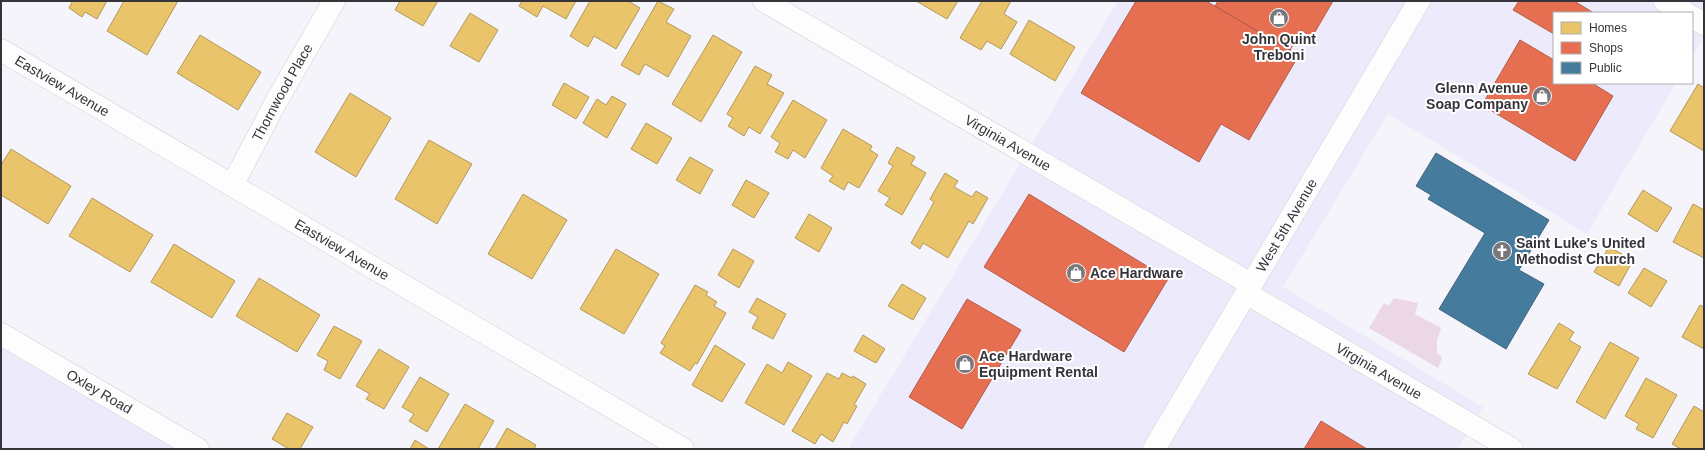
<svg xmlns="http://www.w3.org/2000/svg" width="1705" height="450" font-family="Arial,sans-serif">
	<rect width="100%" height="100%" fill="#f5f4fb"/>
	<g fill="#edebfb">
		<path d="M 1118,1 L 1704,1 L 1704,36 L 1692,57 L 1692,13 L 1554,13 L 1554,83 L 1676,83 L 1587,234 L 1388,114 L 1283,287 L 1483,407 L 1458,449 L 848,449 Z"/>
		<path d="M 1,336 L 197,449 L 1,449 Z"/>
	</g>
	<path fill="#ebd7e6" d="M 1394,298 L 1418,303 L 1415,314 L 1441,328 L 1437,340 L 1437,353 L 1442,358 L 1438,368 L 1369,328 L 1384,303 L 1389,306 Z"/>
	<g fill="#e9c46a" stroke="#b3995c">
		<path d="M 71,1 L 107,1 L 97,19 L 85,12 L 82,17 L 69,8 L 72,2 Z"/>
		<path d="M 124,1 L 178,1 L 147,55 L 107,31 Z"/>
		<path d="M 400,1 L 438,1 L 423,26 L 395,10 Z"/>
		<path d="M 522,1 L 576,1 L 566,19 L 543,6 L 537,17 L 519,6 Z"/>
		<path d="M 590,1 L 628,1 L 640,8 L 616,49 L 594,36 L 588,47 L 570,36 Z"/>
		<path d="M 658,1 L 674,9 L 666,22 L 691,36 L 668,77 L 645,64 L 639,75 L 621,65 Z"/>
		<path d="M 916,1 L 958,1 L 947,19 Z"/>
		<path d="M 982,1 L 1011,1 L 1004,14 L 1017,22 L 1001,49 L 987,41 L 981,50 L 960,38 Z"/>
		<path d="M 470,13 L 498,30 L 479,62 L 450,46 Z"/>
		<path d="M 1029,20 L 1075,47 L 1055,81 L 1010,54 Z"/>
		<path d="M 200,35 L 261,72 L 238,110 L 177,73 Z"/>
		<path d="M 713,35 L 742,52 L 701,122 L 672,104 Z"/>
		<path d="M 755,66 L 772,75 L 767,84 L 784,93 L 760,134 L 749,127 L 744,136 L 728,126 L 733,118 L 727,114 Z"/>
		<path d="M 564,83 L 589,97 L 576,119 L 552,105 Z"/>
		<path d="M 1698,84 L 1704,88 L 1704,151 L 1670,131 Z"/>
		<path d="M 350,93 L 391,118 L 356,177 L 315,152 Z"/>
		<path d="M 612,96 L 626,104 L 607,138 L 583,123 L 597,99 L 606,105 Z"/>
		<path d="M 793,100 L 827,120 L 805,158 L 793,150 L 788,159 L 775,152 L 780,143 L 771,137 Z"/>
		<path d="M 646,123 L 672,138 L 657,164 L 631,149 Z"/>
		<path d="M 843,129 L 872,146 L 870,150 L 878,155 L 859,188 L 848,182 L 844,190 L 829,181 L 833,176 L 821,168 Z"/>
		<path d="M 429,140 L 472,164 L 437,224 L 395,199 Z"/>
		<path d="M 897,147 L 915,157 L 911,164 L 926,173 L 902,215 L 885,205 L 890,198 L 878,191 L 893,166 L 888,163 Z"/>
		<path d="M 11,149 L 71,186 L 48,224 L 1,195 L 1,165 Z"/>
		<path d="M 690,157 L 713,170 L 700,194 L 676,180 Z"/>
		<path d="M 945,173 L 958,181 L 954,187 L 972,197 L 976,191 L 988,198 L 973,224 L 969,221 L 948,258 L 923,243 L 920,249 L 911,243 L 934,202 L 930,199 Z"/>
		<path d="M 746,180 L 769,193 L 754,218 L 732,205 Z"/>
		<path d="M 1643,190 L 1672,208 L 1657,232 L 1628,214 Z"/>
		<path d="M 523,194 L 567,220 L 532,279 L 488,254 Z"/>
		<path d="M 92,198 L 153,235 L 130,272 L 69,236 Z"/>
		<path d="M 1693,204 L 1704,210 L 1704,258 L 1673,242 Z"/>
		<path d="M 809,214 L 832,228 L 819,252 L 795,238 Z"/>
		<path d="M 174,244 L 235,281 L 212,318 L 151,282 Z"/>
		<path d="M 1609,247 L 1633,260 L 1619,286 L 1594,272 Z"/>
		<path d="M 616,249 L 659,274 L 624,334 L 580,309 Z"/>
		<path d="M 733,249 L 754,261 L 739,288 L 718,275 Z"/>
		<path d="M 1644,268 L 1667,281 L 1651,307 L 1628,293 Z"/>
		<path d="M 259,278 L 320,315 L 297,352 L 236,316 Z"/>
		<path d="M 902,284 L 926,298 L 913,320 L 888,306 Z"/>
		<path d="M 695,285 L 708,292 L 706,295 L 717,302 L 714,306 L 726,313 L 697,364 L 695,363 L 690,371 L 660,353 L 665,346 L 661,343 Z"/>
		<path d="M 757,298 L 786,314 L 773,339 L 752,328 L 758,317 L 749,312 Z"/>
		<path d="M 1700,305 L 1704,307 L 1704,349 L 1682,337 Z"/>
		<path d="M 1559,323 L 1574,332 L 1569,340 L 1581,347 L 1557,389 L 1528,374 Z"/>
		<path d="M 334,326 L 362,341 L 340,379 L 324,370 L 328,361 L 317,355 Z"/>
		<path d="M 863,335 L 885,349 L 876,363 L 854,351 Z"/>
		<path d="M 1610,342 L 1639,358 L 1605,419 L 1576,402 Z"/>
		<path d="M 715,345 L 745,364 L 722,402 L 692,385 Z"/>
		<path d="M 379,349 L 409,367 L 384,409 L 366,399 L 370,394 L 356,386 Z"/>
		<path d="M 788,362 L 812,376 L 784,425 L 745,403 L 767,364 L 782,373 Z"/>
		<path d="M 827,373 L 839,379 L 842,373 L 852,378 L 853,376 L 866,384 L 854,405 L 857,406 L 847,424 L 844,422 L 833,442 L 821,434 L 815,444 L 792,431 Z"/>
		<path d="M 420,377 L 449,394 L 427,432 L 409,421 L 414,414 L 402,407 Z"/>
		<path d="M 1646,378 L 1677,395 L 1653,438 L 1636,429 L 1639,424 L 1625,416 Z"/>
		<path d="M 465,404 L 494,421 L 478,449 L 438,449 Z"/>
		<path d="M 1694,406 L 1704,412 L 1704,449 L 1681,449 L 1672,444 Z"/>
		<path d="M 287,413 L 313,427 L 300,449 L 289,449 L 272,439 Z"/>
		<path d="M 507,428 L 536,445 L 534,449 L 495,449 Z"/>
		<path d="M 415,440 L 429,449 L 410,449 Z"/>
	</g>
	<g fill="#e76f51" stroke="#b15d4a">
		<path d="M 1136,1 L 1206,1 L 1299,55 L 1249,140 L 1221,124 L 1199,162 L 1081,93 Z"/>
		<path d="M 1218,1 L 1333,1 L 1312,37 L 1301,30 L 1290,50 L 1215,6 Z"/>
		<path d="M 1519,1 L 1574,1 L 1594,13 L 1554,13 L 1554,34 L 1513,10 Z"/>
		<path d="M 1520,40 L 1554,60 L 1554,83 L 1592,83 L 1613,96 L 1575,161 L 1482,105 Z"/>
		<path d="M 1029,194 L 1168,279 L 1124,352 L 984,267 Z"/>
		<path d="M 967,299 L 1021,330 L 962,429 L 909,397 Z"/>
		<path d="M 1321,421 L 1367,449 L 1304,449 Z"/>
	</g>
	<path fill="#457b9d" stroke="#40667f" d="M 1436,153 L 1549,220 L 1519,270 L 1544,284 L 1506,349 L 1439,309 L 1485,233 L 1428,199 L 1431,195 L 1416,186 Z"/>
	<g fill="none" stroke-linecap="round" stroke-linejoin="round">
		<defs>
			<g id="minor">
				<path id="s1" d="M 764,1 L 1251,284"/>
				<path d="M 1665,1 L 1686,13"/>
				<path d="M 1692,17 L 1704,24"/>
				<path id="s2" d="M 233,184 L 277,100 L 334,1"/>
				<path id="s3" d="M 1246,293 L 1512,449"/>
				<path id="s4" d="M 1,334 L 198,449"/>
			</g>
			<g id="tertiary">
				<path id="s5" d="M 1,50 L 683,449"/>
			</g>
			<g id="secondary">
				<path id="s6" d="M 1154,449 L 1419,1"/>
			</g>
		</defs>
		<use href="#minor" stroke="#d1d0d6" stroke-width="23"/>
		<use href="#tertiary" stroke="#d1d0d6" stroke-width="23"/>
		<use href="#secondary" stroke="#d1d0d6" stroke-width="23"/>
		<use href="#minor" stroke="#fefdfe" stroke-width="22"/>
		<use href="#tertiary" stroke="#fefdfe" stroke-width="22"/>
		<use href="#secondary" stroke="#fefdfe" stroke-width="22"/>
	</g>
	<defs>
		<symbol id="shop-disc" viewBox="-11 -11 22 22"><circle r="9.5" fill="#78777e" stroke="#fff"/><path d="M-5-2.5h2.3a2.7 3.5 0 0 1 5.4 0H5L5.5 6h-11ZM-1.5-2.5h3a1.5 2.3 0 0 0-3 0Z" fill="#fff"/></symbol>
		<symbol id="church-disc" viewBox="-11 -11 22 22"><circle r="9.5" fill="#78777e" stroke="#fff"/><path d="M-1.2-6h2.4v3.5h3.3v2.4h-3.3V6h-2.4V-.1h-3.3v-2.4h3.3Z" fill="#fff"/></symbol>
	</defs>
	<g fill-rule="evenodd">
		<use href="#shop-disc" x="1268" y="7" width="22" height="22"/>
		<use href="#shop-disc" x="1531" y="85" width="22" height="22"/>
		<use href="#church-disc" x="1491" y="240" width="22" height="22"/>
		<use href="#shop-disc" x="1065" y="262" width="22" height="22"/>
		<use href="#shop-disc" x="954" y="353" width="22" height="22"/>
	</g>
	<g text-anchor="middle" stroke-width="4" stroke-linejoin="round" paint-order="stroke">
		<g font-size="14" font-weight="bold" fill="#34343a" stroke="#fff" text-anchor="start">
			<text x="1279" y="44" text-anchor="middle">John Quint<tspan x="1279" dy="16">Treboni</tspan></text>
			<text x="1528" y="93" text-anchor="end">Glenn Avenue<tspan x="1528" dy="16">Soap Company</tspan></text>
			<text x="1516" y="248">Saint Luke's United<tspan x="1516" dy="16">Methodist Church</tspan></text>
			<text x="1090" y="278">Ace Hardware</text>
			<text x="979" y="361">Ace Hardware<tspan x="979" dy="16">Equipment Rental</tspan></text>
		</g>
		<g font-size="14" fill="#34343a" stroke="#fff">
			<text dy="5" stroke="none"><textPath href="#s5" startOffset="71">Eastview Avenue</textPath></text>
			<text dy="5" stroke="none"><textPath href="#s2" startOffset="104">Thornwood Place</textPath></text>
			<text dy="5" stroke="none"><textPath href="#s1" startOffset="282">Virginia Avenue</textPath></text>
			<text dy="5" stroke="none"><textPath href="#s6" startOffset="260">West 5th Avenue</textPath></text>
			<text dy="5" stroke="none"><textPath href="#s5" startOffset="395">Eastview Avenue</textPath></text>
			<text dy="5" stroke="none"><textPath href="#s3" startOffset="154">Virginia Avenue</textPath></text>
			<text dy="5" stroke="none"><textPath href="#s4" startOffset="114">Oxley Road</textPath></text>
		</g>
	</g>
	<rect width="1705" height="450" fill="none" stroke="#34343a" stroke-width="4"/>
	<rect x="1553" y="12" width="140" height="72" fill="#ffffff" stroke="#aeaeb0"/>
	<rect x="1561" y="22" width="20" height="12" fill="#e9c46a" stroke="#aeaeb0"/>
	<text x="1589" y="32" font-size="12" fill="#34343a">Homes</text>
	<rect x="1561" y="42" width="20" height="12" fill="#e76f51" stroke="#aeaeb0"/>
	<text x="1589" y="52" font-size="12" fill="#34343a">Shops</text>
	<rect x="1561" y="62" width="20" height="12" fill="#457b9d" stroke="#aeaeb0"/>
	<text x="1589" y="72" font-size="12" fill="#34343a">Public</text>
</svg>
